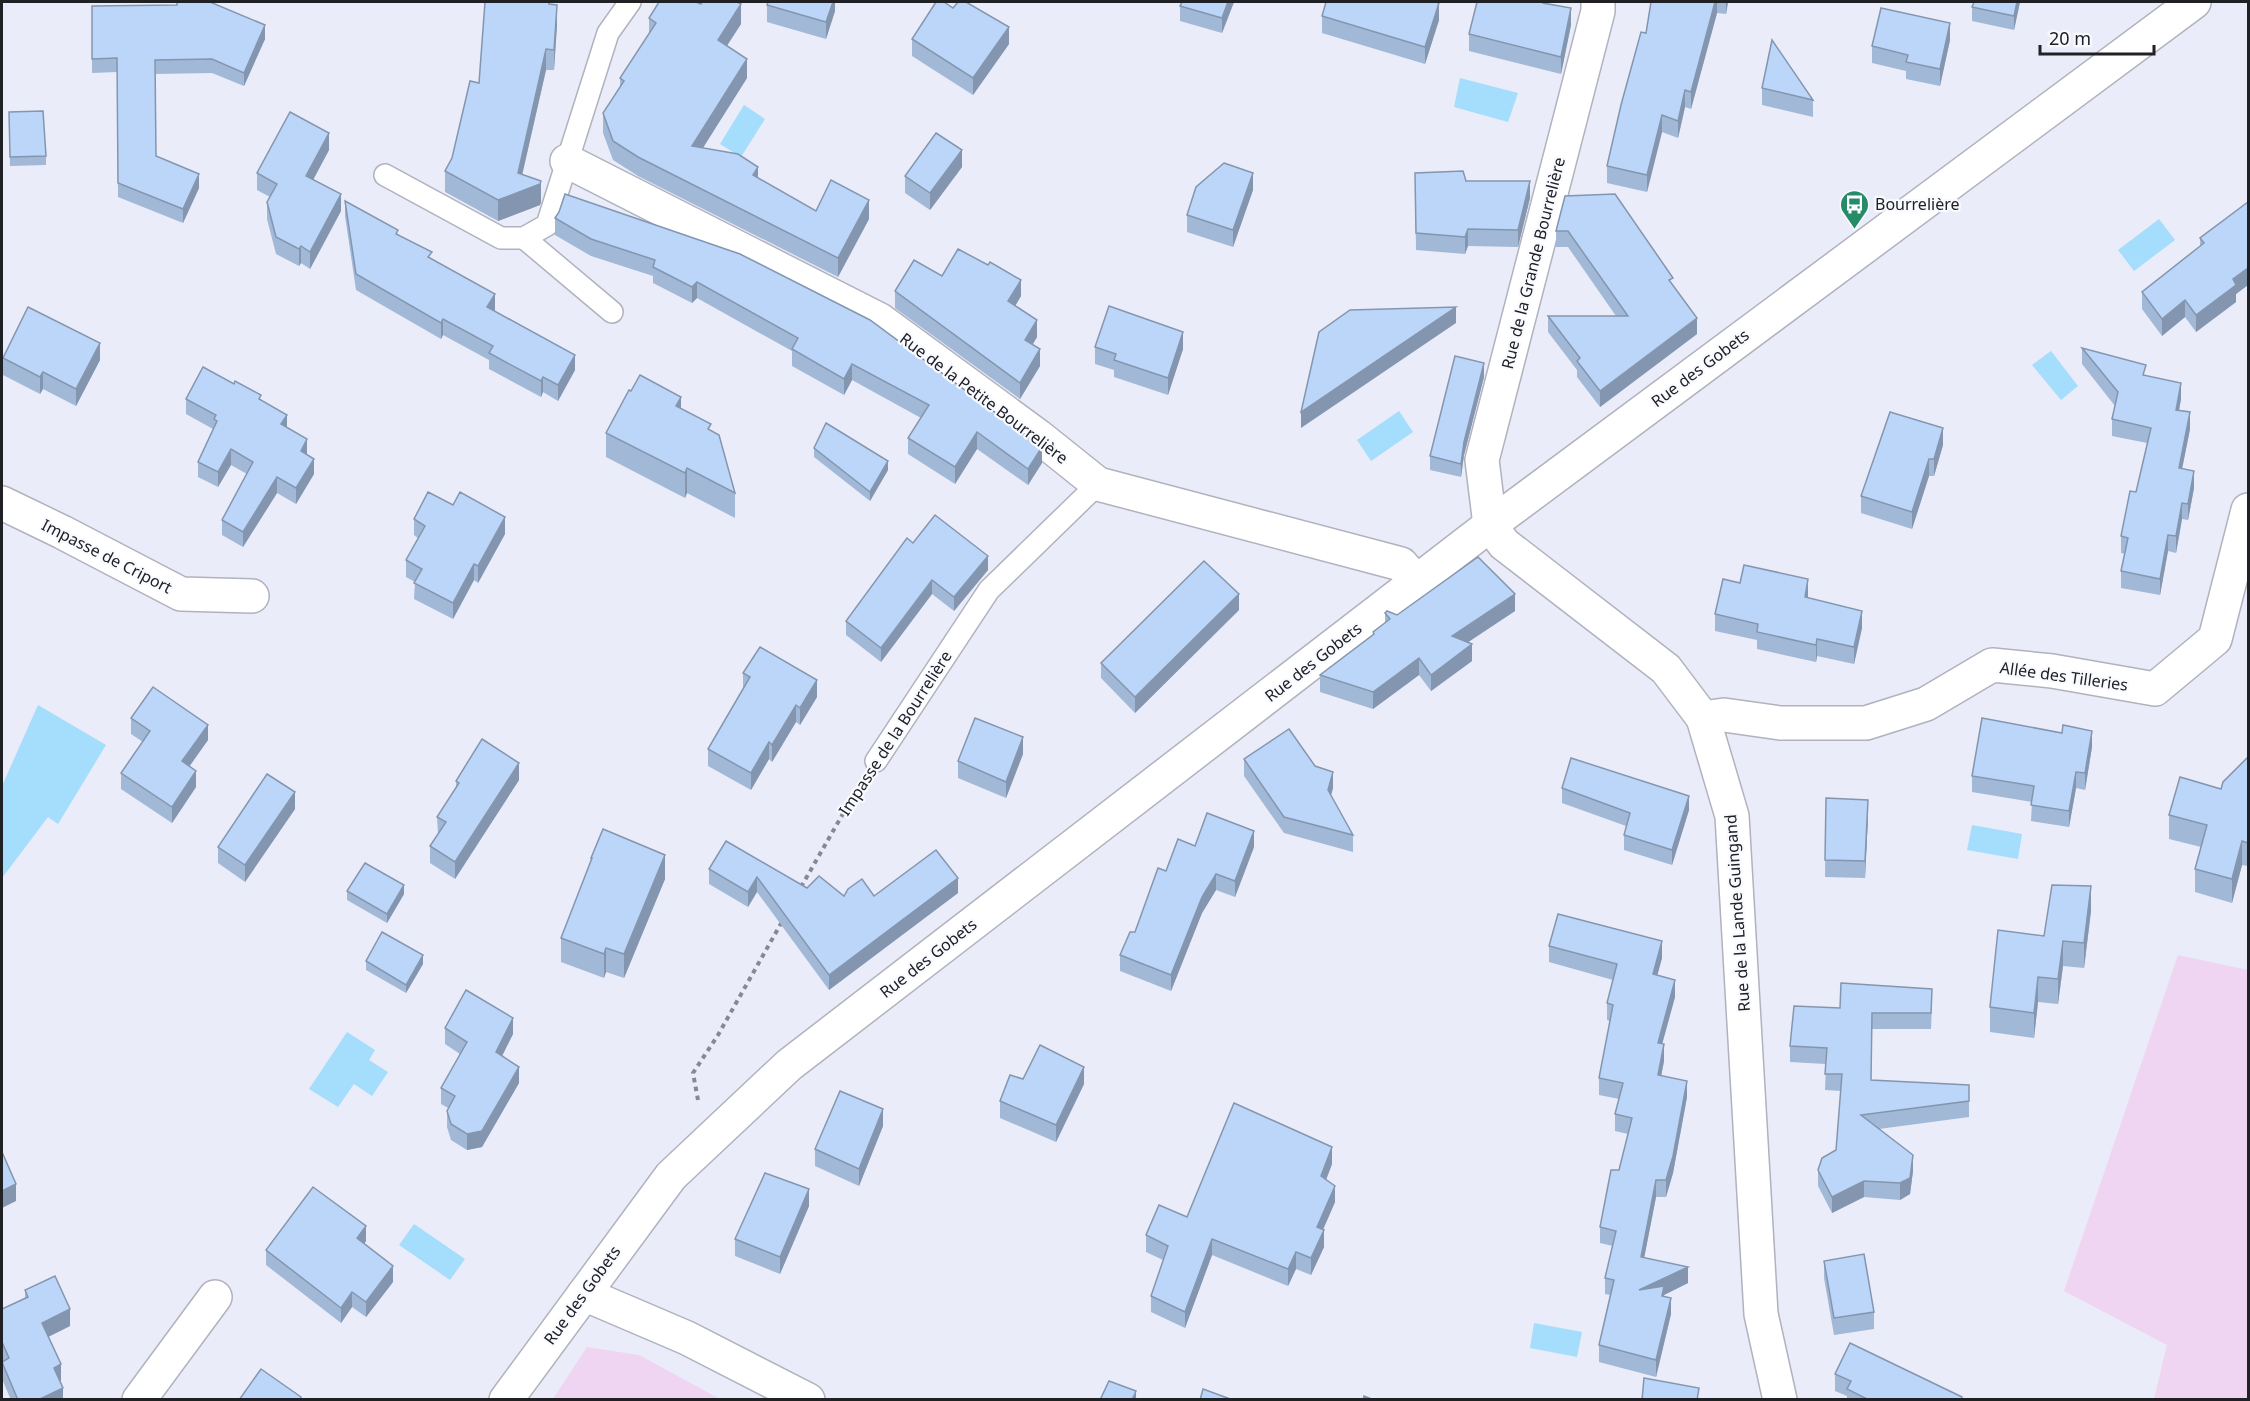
<svg xmlns="http://www.w3.org/2000/svg" width="2250" height="1401" font-family="'Noto Sans',sans-serif">
	<rect width="100%" height="100%" fill="#eaecf9"/>
	<g fill="#efd5f1">
		<path d="M 2178,955 L 2248,970 L 2248,1399 L 2154,1399 L 2167,1345 L 2064,1291 Z"/>
		<path d="M 587,1347 L 639,1355 L 720,1399 L 553,1399 Z"/>
	</g>
	<g fill="#a5ddfc">
		<path d="M 1460,78 L 1518,93 L 1508,122 L 1454,107 Z"/>
		<path d="M 744,105 L 765,119 L 741,157 L 720,144 Z"/>
		<path d="M 2159,219 L 2175,240 L 2134,271 L 2118,250 Z"/>
		<path d="M 2051,351 L 2078,386 L 2061,400 L 2032,365 Z"/>
		<path d="M 1399,411 L 1413,432 L 1371,461 L 1357,440 Z"/>
		<path d="M 38,705 L 106,745 L 58,824 L 48,817 L 2,878 L 2,786 Z"/>
		<path d="M 1972,825 L 2022,834 L 2018,859 L 1967,850 Z"/>
		<path d="M 347,1032 L 375,1050 L 369,1060 L 388,1072 L 372,1096 L 354,1084 L 338,1107 L 309,1089 Z"/>
		<path d="M 414,1224 L 465,1259 L 450,1280 L 399,1245 Z"/>
		<path d="M 1534,1323 L 1582,1332 L 1577,1357 L 1530,1348 Z"/>
	</g>
	<g fill="none" stroke-linecap="round" stroke-linejoin="round">
		<defs>
			<g id="service">
				<path d="M 385,175 L 501,238 L 524,238 L 547,225 L 608,33 L 630,2"/>
				<path d="M 524,238 L 612,312"/>
				<path d="M 876,761 L 989,590 L 1098,484"/>
			</g>
			<g id="minor">
				<path d="M 1598,2 L 1598,11 L 1482,460 L 1490,525 L 1504,544 L 1666,669 L 1703,718 L 1732,816 L 1761,1314 L 1780,1400"/>
				<path d="M 567,161 L 880,320 L 1038,436 L 1098,484 L 1401,564 L 1417,582"/>
				<path d="M 2,503 L 62,532 L 181,594 L 252,596"/>
				<path d="M 1703,718 L 1724,715 L 1780,723 L 1866,723 L 1926,704 L 1992,665 L 2052,671 L 2155,689 L 2215,639 L 2248,510"/>
				<path d="M 584,1294 L 687,1338 L 808,1400"/>
				<path d="M 139,1400 L 215,1297"/>
			</g>
			<path id="secondary" d="M 506,1400 L 671,1176 L 789,1065 L 1490,525 L 2194,2"/>
		</defs>
		<use href="#service" stroke="#b0b2be" stroke-width="24"/>
		<use href="#minor" stroke="#b0b2be" stroke-width="36"/>
		<use href="#secondary" stroke="#b0b2be" stroke-width="36"/>
		<g stroke="#878891" stroke-width="4" stroke-dasharray="4.5 4.5" stroke-linecap="butt">
			<path d="M 801,887 L 860,784"/>
			<path d="M 698,1100 L 693,1073 L 718,1035 L 783,920"/>
		</g>
		<use href="#service" stroke="#fff" stroke-width="21"/>
		<use href="#minor" stroke="#fff" stroke-width="33"/>
		<use href="#secondary" stroke="#fff" stroke-width="33"/>
	</g>
	<g fill="#a2b8d7">
		<path d="M 485,2 L 550,2 L 550,4 L 557,25 L 554,70 L 546,70 L 522,175 L 541,202 L 540,205 L 498,221 L 445,192 L 445,171 L 452,158 L 479,83 Z"/>
		<path d="M 835,2 L 835,11 L 826,39 L 767,22 L 767,5 Z"/>
		<path d="M 1182,2 L 1234,2 L 1222,33 L 1180,21 L 1180,6 Z"/>
		<path d="M 1546,2 L 1546,3 L 1571,25 L 1561,74 L 1469,51 L 1469,34 Z"/>
		<path d="M 1651,2 L 1728,2 L 1726,14 L 1717,13 L 1691,109 L 1685,107 L 1678,138 L 1662,132 L 1647,192 L 1607,183 L 1607,166 L 1646,33 Z"/>
		<path d="M 2020,2 L 2014,30 L 1972,21 L 1972,7 Z"/>
		<path d="M 701,4 L 741,24 L 727,46 L 747,78 L 703,148 L 816,211 L 869,219 L 838,277 L 638,176 L 613,160 L 603,133 L 603,113 L 620,87 L 620,78 L 649,34 L 649,18 Z"/>
		<path d="M 92,6 L 265,39 L 244,86 L 212,73 L 155,74 L 156,156 L 199,188 L 183,223 L 118,197 L 117,72 L 92,73 Z"/>
		<path d="M 953,8 L 1009,44 L 973,95 L 912,56 L 912,39 Z"/>
		<path d="M 1322,16 L 1439,20 L 1425,64 L 1322,33 Z"/>
		<path d="M 1950,40 L 1940,86 L 1906,79 L 1906,71 L 1872,63 L 1872,46 Z"/>
		<path d="M 1762,88 L 1813,100 L 1813,117 L 1762,105 Z"/>
		<path d="M 9,112 L 46,156 L 46,165 L 10,166 Z"/>
		<path d="M 329,150 L 313,180 L 341,211 L 310,269 L 301,263 L 299,266 L 276,254 L 267,219 L 267,202 L 270,197 L 257,190 L 257,173 Z"/>
		<path d="M 962,167 L 930,210 L 905,193 L 905,176 Z"/>
		<path d="M 1415,173 L 1466,181 L 1530,198 L 1518,247 L 1468,246 L 1465,254 L 1416,250 Z"/>
		<path d="M 1253,190 L 1233,247 L 1187,232 L 1187,215 Z"/>
		<path d="M 565,194 L 1042,463 L 1028,485 L 977,449 L 955,484 L 908,454 L 908,438 L 921,418 L 852,380 L 844,395 L 792,366 L 792,351 L 697,298 L 692,303 L 653,283 L 653,276 L 591,256 L 555,235 L 555,218 L 559,212 Z"/>
		<path d="M 1565,196 L 1673,285 L 1697,334 L 1600,407 L 1577,377 L 1577,370 L 1548,332 L 1548,316 L 1616,316 L 1568,247 L 1556,247 L 1556,231 Z"/>
		<path d="M 345,201 L 398,234 L 432,260 L 495,310 L 494,311 L 575,370 L 558,401 L 543,392 L 541,397 L 489,369 L 489,360 L 443,335 L 441,339 L 356,290 L 345,216 Z"/>
		<path d="M 2248,202 L 2248,285 L 2236,294 L 2236,302 L 2196,332 L 2185,317 L 2162,336 L 2142,309 L 2142,292 L 2200,247 L 2200,238 Z"/>
		<path d="M 942,276 L 1021,296 L 1015,306 L 1037,337 L 1033,344 L 1040,366 L 1020,399 L 895,308 L 895,291 Z"/>
		<path d="M 1095,347 L 1183,349 L 1168,395 L 1114,377 L 1114,370 L 1095,364 Z"/>
		<path d="M 2082,348 L 2146,376 L 2181,399 L 2179,411 L 2190,429 L 2182,469 L 2194,488 L 2188,520 L 2182,519 L 2176,553 L 2168,551 L 2160,595 L 2121,588 L 2121,571 L 2125,554 L 2121,553 L 2121,536 L 2136,492 L 2147,443 L 2112,436 L 2112,419 L 2115,406 L 2082,364 Z"/>
		<path d="M 3,358 L 100,360 L 76,406 L 43,389 L 40,394 L 3,375 Z"/>
		<path d="M 1484,377 L 1464,455 L 1461,477 L 1430,470 L 1430,456 Z"/>
		<path d="M 186,399 L 261,400 L 287,427 L 307,454 L 314,474 L 296,504 L 277,493 L 243,547 L 222,535 L 222,520 L 247,474 L 231,465 L 218,487 L 198,477 L 198,462 L 213,429 L 186,414 Z"/>
		<path d="M 681,409 L 711,431 L 735,493 L 735,518 L 687,493 L 685,498 L 606,457 L 606,433 Z"/>
		<path d="M 1943,445 L 1934,476 L 1929,476 L 1912,529 L 1861,513 L 1861,496 Z"/>
		<path d="M 814,448 L 888,470 L 870,501 L 814,457 Z"/>
		<path d="M 414,519 L 505,534 L 478,583 L 474,580 L 453,619 L 414,599 L 415,582 L 406,577 L 406,560 L 418,538 L 414,535 Z"/>
		<path d="M 913,543 L 988,570 L 954,611 L 932,594 L 881,662 L 846,635 L 846,621 Z"/>
		<path d="M 1740,583 L 1808,596 L 1808,598 L 1862,628 L 1854,664 L 1817,656 L 1816,662 L 1757,649 L 1757,640 L 1715,631 L 1715,614 Z"/>
		<path d="M 1239,610 L 1135,713 L 1101,678 L 1101,663 Z"/>
		<path d="M 1515,611 L 1467,642 L 1472,661 L 1431,691 L 1419,675 L 1373,709 L 1320,692 L 1320,675 L 1373,636 L 1373,632 L 1385,623 L 1385,613 L 1397,615 Z"/>
		<path d="M 743,673 L 817,697 L 800,725 L 796,722 L 772,762 L 769,759 L 751,790 L 708,766 L 708,749 L 743,689 Z"/>
		<path d="M 131,718 L 208,740 L 189,766 L 196,787 L 172,823 L 121,789 L 121,773 L 143,742 L 131,734 Z"/>
		<path d="M 2092,747 L 2085,790 L 2076,788 L 2069,827 L 2031,821 L 2032,802 L 1972,792 L 1972,776 Z"/>
		<path d="M 1023,754 L 1006,798 L 958,778 L 958,761 Z"/>
		<path d="M 2248,757 L 2248,866 L 2242,865 L 2232,903 L 2195,892 L 2195,869 L 2201,847 L 2169,839 L 2169,815 L 2221,789 Z"/>
		<path d="M 1244,759 L 1315,766 L 1333,788 L 1331,795 L 1353,835 L 1353,852 L 1284,833 L 1244,776 Z"/>
		<path d="M 519,780 L 455,879 L 430,863 L 430,846 L 438,834 L 437,817 L 456,788 L 456,781 Z"/>
		<path d="M 1562,788 L 1689,810 L 1672,865 L 1624,850 L 1624,835 L 1626,826 L 1562,803 Z"/>
		<path d="M 1826,798 L 1868,817 L 1865,878 L 1825,877 Z"/>
		<path d="M 295,809 L 245,882 L 218,863 L 218,847 Z"/>
		<path d="M 726,841 L 807,888 L 844,896 L 958,893 L 829,990 L 757,892 L 748,907 L 709,884 L 709,869 Z"/>
		<path d="M 1195,846 L 1254,847 L 1235,897 L 1216,890 L 1202,913 L 1171,991 L 1120,971 L 1120,955 L 1135,932 L 1166,871 Z"/>
		<path d="M 591,858 L 665,879 L 624,978 L 606,972 L 604,978 L 561,962 L 561,938 L 591,862 Z"/>
		<path d="M 347,891 L 404,894 L 387,923 L 347,900 Z"/>
		<path d="M 2091,911 L 2084,968 L 2063,966 L 2058,1004 L 2038,1002 L 2034,1038 L 1990,1032 L 1990,1007 L 2044,936 Z"/>
		<path d="M 1549,946 L 1662,958 L 1657,976 L 1675,997 L 1662,1044 L 1664,1061 L 1661,1076 L 1687,1097 L 1673,1173 L 1666,1197 L 1656,1197 L 1644,1258 L 1688,1283 L 1664,1295 L 1671,1314 L 1656,1377 L 1599,1362 L 1599,1345 L 1610,1295 L 1605,1294 L 1605,1278 L 1613,1246 L 1600,1243 L 1600,1227 L 1619,1170 L 1628,1134 L 1615,1131 L 1615,1114 L 1619,1099 L 1599,1095 L 1599,1078 L 1610,1021 L 1607,1020 L 1607,1003 L 1613,980 L 1549,962 Z"/>
		<path d="M 366,961 L 423,964 L 406,993 L 366,970 Z"/>
		<path d="M 1932,1005 L 1931,1029 L 1872,1029 L 1871,1080 L 1969,1085 L 1969,1117 L 1879,1129 L 1913,1171 L 1910,1194 L 1900,1200 L 1864,1197 L 1832,1213 L 1818,1186 L 1818,1170 L 1836,1150 L 1841,1091 L 1825,1090 L 1826,1064 L 1790,1062 L 1790,1046 L 1840,1008 Z"/>
		<path d="M 445,1028 L 513,1034 L 502,1056 L 519,1083 L 482,1147 L 467,1150 L 451,1140 L 447,1127 L 447,1111 L 448,1108 L 441,1104 L 441,1088 L 460,1054 L 445,1044 Z"/>
		<path d="M 1023,1079 L 1084,1084 L 1056,1142 L 1000,1118 L 1000,1101 Z"/>
		<path d="M 883,1126 L 859,1186 L 815,1166 L 815,1149 Z"/>
		<path d="M 1332,1164 L 1326,1180 L 1335,1202 L 1323,1230 L 1324,1247 L 1311,1275 L 1296,1269 L 1288,1286 L 1212,1255 L 1185,1328 L 1151,1312 L 1151,1296 L 1163,1260 L 1146,1252 L 1146,1235 L 1187,1217 Z"/>
		<path d="M 809,1206 L 780,1274 L 735,1256 L 735,1239 Z"/>
		<path d="M 366,1241 L 364,1244 L 393,1282 L 366,1317 L 352,1307 L 341,1323 L 266,1265 L 266,1250 Z"/>
		<path d="M 1824,1261 L 1874,1312 L 1874,1329 L 1834,1335 L 1824,1278 Z"/>
		<path d="M 25,1290 L 70,1326 L 48,1337 L 61,1381 L 60,1382 L 63,1400 L 11,1400 L 2,1379 L 2,1309 L 25,1299 Z"/>
		<path d="M 1835,1374 L 1962,1400 L 1847,1400 L 1847,1396 L 1835,1391 Z"/>
	</g>
	<g fill="#8496af">
		<path d="M 833,2 L 835,2 L 835,11 L 826,39 L 826,22 Z"/>
		<path d="M 1228,2 L 1234,2 L 1222,33 L 1222,18 Z"/>
		<path d="M 1715,2 L 1717,2 L 1717,13 L 1691,109 L 1691,92 Z"/>
		<path d="M 1726,2 L 1728,2 L 1726,14 Z"/>
		<path d="M 2017,2 L 2020,2 L 2014,30 L 2014,16 Z"/>
		<path d="M 1439,3 L 1439,20 L 1425,64 L 1425,47 Z"/>
		<path d="M 741,4 L 741,24 L 718,59 L 718,40 Z"/>
		<path d="M 557,5 L 557,25 L 554,70 L 554,50 Z"/>
		<path d="M 1571,8 L 1571,25 L 1561,74 L 1561,57 Z"/>
		<path d="M 1950,23 L 1950,40 L 1940,86 L 1940,69 Z"/>
		<path d="M 265,25 L 265,39 L 244,86 L 244,73 Z"/>
		<path d="M 1009,27 L 1009,44 L 973,95 L 973,78 Z"/>
		<path d="M 546,49 L 546,70 L 518,193 L 541,181 L 541,202 L 540,205 L 498,221 L 498,200 L 518,173 Z"/>
		<path d="M 747,59 L 747,78 L 692,165 L 692,146 Z"/>
		<path d="M 1685,90 L 1685,107 L 1678,138 L 1678,121 Z"/>
		<path d="M 1662,115 L 1662,132 L 1647,192 L 1647,175 Z"/>
		<path d="M 329,133 L 329,150 L 306,193 L 306,176 Z"/>
		<path d="M 962,150 L 962,167 L 930,210 L 930,193 Z"/>
		<path d="M 758,167 L 758,186 L 753,175 Z"/>
		<path d="M 1253,173 L 1253,190 L 1233,247 L 1233,230 Z"/>
		<path d="M 199,174 L 199,188 L 183,223 L 183,209 Z"/>
		<path d="M 1530,181 L 1530,198 L 1518,247 L 1518,230 Z"/>
		<path d="M 341,194 L 341,211 L 310,269 L 310,252 Z"/>
		<path d="M 869,200 L 869,219 L 838,277 L 838,258 Z"/>
		<path d="M 1468,229 L 1468,246 L 1465,254 L 1465,237 Z"/>
		<path d="M 301,246 L 301,263 L 299,266 L 299,249 Z"/>
		<path d="M 2248,268 L 2248,285 L 2236,294 L 2236,302 L 2196,332 L 2196,315 L 2233,279 Z"/>
		<path d="M 1021,280 L 1021,296 L 1008,318 L 1008,301 Z"/>
		<path d="M 697,282 L 697,298 L 692,303 L 692,287 Z"/>
		<path d="M 495,294 L 495,310 L 487,323 L 487,307 Z"/>
		<path d="M 2185,300 L 2185,317 L 2162,336 L 2162,319 Z"/>
		<path d="M 1456,307 L 1456,323 L 1301,428 L 1301,412 Z"/>
		<path d="M 1697,318 L 1697,334 L 1600,407 L 1600,391 Z"/>
		<path d="M 443,319 L 443,335 L 441,339 L 441,323 Z"/>
		<path d="M 1037,320 L 1037,337 L 1025,357 L 1025,340 Z"/>
		<path d="M 1183,332 L 1183,349 L 1168,395 L 1168,378 Z"/>
		<path d="M 100,343 L 100,360 L 76,406 L 76,389 Z"/>
		<path d="M 1040,349 L 1040,366 L 1020,399 L 1020,383 Z"/>
		<path d="M 575,355 L 575,370 L 558,401 L 558,385 Z"/>
		<path d="M 1484,363 L 1484,377 L 1464,455 L 1461,477 L 1461,464 L 1464,442 Z"/>
		<path d="M 852,364 L 852,380 L 844,395 L 844,379 Z"/>
		<path d="M 43,372 L 43,389 L 40,394 L 40,377 Z"/>
		<path d="M 543,377 L 543,392 L 541,397 L 541,381 Z"/>
		<path d="M 2181,383 L 2181,399 L 2176,426 L 2176,410 Z"/>
		<path d="M 681,397 L 681,421 L 676,406 Z"/>
		<path d="M 2190,412 L 2190,429 L 2179,484 L 2179,468 Z"/>
		<path d="M 287,415 L 287,430 L 281,424 Z"/>
		<path d="M 1943,428 L 1943,445 L 1934,476 L 1934,459 Z"/>
		<path d="M 977,432 L 977,449 L 955,484 L 955,467 Z"/>
		<path d="M 307,439 L 307,454 L 301,467 L 301,451 Z"/>
		<path d="M 1042,447 L 1042,463 L 1028,485 L 1028,469 Z"/>
		<path d="M 231,449 L 231,465 L 218,487 L 218,472 Z"/>
		<path d="M 314,459 L 314,474 L 296,504 L 296,488 Z"/>
		<path d="M 1929,459 L 1929,476 L 1912,529 L 1912,512 Z"/>
		<path d="M 888,461 L 888,470 L 870,501 L 870,492 Z"/>
		<path d="M 687,468 L 687,493 L 685,498 L 685,473 Z"/>
		<path d="M 2194,471 L 2194,488 L 2188,520 L 2188,504 Z"/>
		<path d="M 277,477 L 277,493 L 243,547 L 243,532 Z"/>
		<path d="M 2182,503 L 2182,519 L 2176,553 L 2176,536 Z"/>
		<path d="M 505,517 L 505,534 L 478,583 L 478,566 Z"/>
		<path d="M 2168,535 L 2168,551 L 2160,595 L 2160,579 Z"/>
		<path d="M 988,556 L 988,570 L 954,611 L 954,597 Z"/>
		<path d="M 474,564 L 474,580 L 453,619 L 453,603 Z"/>
		<path d="M 1808,579 L 1808,596 L 1805,614 L 1805,597 Z"/>
		<path d="M 932,580 L 932,594 L 881,662 L 881,648 Z"/>
		<path d="M 1239,594 L 1239,610 L 1135,713 L 1135,697 Z"/>
		<path d="M 1515,594 L 1515,611 L 1452,653 L 1452,636 Z"/>
		<path d="M 1862,611 L 1862,628 L 1854,664 L 1854,647 Z"/>
		<path d="M 1817,639 L 1817,656 L 1816,662 L 1816,645 Z"/>
		<path d="M 1472,644 L 1472,661 L 1431,691 L 1431,675 Z"/>
		<path d="M 1419,658 L 1419,675 L 1373,709 L 1373,692 Z"/>
		<path d="M 817,680 L 817,697 L 800,725 L 800,708 Z"/>
		<path d="M 796,705 L 796,722 L 772,762 L 772,745 Z"/>
		<path d="M 208,725 L 208,740 L 182,777 L 182,761 Z"/>
		<path d="M 2092,731 L 2092,747 L 2085,790 L 2085,773 Z"/>
		<path d="M 1023,737 L 1023,754 L 1006,798 L 1006,782 Z"/>
		<path d="M 769,742 L 769,759 L 751,790 L 751,773 Z"/>
		<path d="M 519,763 L 519,780 L 455,879 L 455,862 Z"/>
		<path d="M 196,771 L 196,787 L 172,823 L 172,807 Z"/>
		<path d="M 1333,772 L 1333,788 L 1328,806 L 1328,790 Z"/>
		<path d="M 2076,772 L 2076,788 L 2069,827 L 2069,811 Z"/>
		<path d="M 295,792 L 295,809 L 245,882 L 245,865 Z"/>
		<path d="M 1689,796 L 1689,810 L 1672,865 L 1672,850 Z"/>
		<path d="M 1868,800 L 1868,817 L 1865,878 L 1865,861 Z"/>
		<path d="M 1254,831 L 1254,847 L 1235,897 L 1235,881 Z"/>
		<path d="M 2242,841 L 2242,865 L 2232,903 L 2232,879 Z"/>
		<path d="M 665,855 L 665,879 L 624,978 L 624,954 Z"/>
		<path d="M 1216,874 L 1216,890 L 1202,913 L 1171,991 L 1171,975 L 1202,897 Z"/>
		<path d="M 757,877 L 757,892 L 748,907 L 748,892 Z"/>
		<path d="M 958,878 L 958,893 L 829,990 L 829,975 Z"/>
		<path d="M 404,885 L 404,894 L 387,923 L 387,914 Z"/>
		<path d="M 2091,886 L 2091,911 L 2084,968 L 2084,943 Z"/>
		<path d="M 1662,941 L 1662,958 L 1653,991 L 1653,974 Z"/>
		<path d="M 2063,941 L 2063,966 L 2058,1004 L 2058,979 Z"/>
		<path d="M 606,948 L 606,972 L 604,978 L 604,954 Z"/>
		<path d="M 423,955 L 423,964 L 406,993 L 406,985 Z"/>
		<path d="M 2038,977 L 2038,1002 L 2034,1038 L 2034,1013 Z"/>
		<path d="M 1675,980 L 1675,997 L 1658,1059 L 1658,1043 Z"/>
		<path d="M 513,1018 L 513,1034 L 496,1068 L 496,1052 Z"/>
		<path d="M 1664,1044 L 1664,1061 L 1658,1092 L 1658,1075 Z"/>
		<path d="M 519,1067 L 519,1083 L 482,1147 L 467,1150 L 467,1134 Z"/>
		<path d="M 1084,1067 L 1084,1084 L 1056,1142 L 1056,1125 Z"/>
		<path d="M 1687,1081 L 1687,1097 L 1673,1173 L 1666,1197 L 1666,1180 Z"/>
		<path d="M 883,1109 L 883,1126 L 859,1186 L 859,1169 Z"/>
		<path d="M 1332,1147 L 1332,1164 L 1321,1193 L 1321,1176 Z"/>
		<path d="M 1913,1155 L 1913,1171 L 1910,1194 L 1900,1200 L 1900,1183 Z"/>
		<path d="M 1656,1180 L 1656,1197 L 1641,1274 L 1641,1257 Z"/>
		<path d="M 1864,1181 L 1864,1197 L 1832,1213 L 1832,1197 Z"/>
		<path d="M 16,1184 L 16,1201 L 2,1208 L 2,1191 Z"/>
		<path d="M 1335,1186 L 1335,1202 L 1317,1243 L 1317,1227 Z"/>
		<path d="M 809,1189 L 809,1206 L 780,1274 L 780,1257 Z"/>
		<path d="M 366,1226 L 366,1241 L 357,1254 L 357,1238 Z"/>
		<path d="M 1324,1230 L 1324,1247 L 1311,1275 L 1311,1258 Z"/>
		<path d="M 1212,1239 L 1212,1255 L 1185,1328 L 1185,1312 Z"/>
		<path d="M 1296,1252 L 1296,1269 L 1288,1286 L 1288,1269 Z"/>
		<path d="M 393,1266 L 393,1282 L 366,1317 L 366,1302 Z"/>
		<path d="M 1688,1267 L 1688,1283 L 1664,1295 L 1664,1303 L 1639,1290 Z"/>
		<path d="M 352,1292 L 352,1307 L 341,1323 L 341,1308 Z"/>
		<path d="M 1671,1298 L 1671,1314 L 1656,1377 L 1656,1360 Z"/>
		<path d="M 70,1309 L 70,1326 L 42,1340 L 42,1323 Z"/>
		<path d="M 61,1364 L 61,1381 L 54,1385 L 54,1368 Z"/>
		<path d="M 63,1388 L 63,1400 L 38,1400 Z"/>
		<path d="M 1136,1391 L 1136,1399 L 1132,1400 Z"/>
	</g>
	<g fill="#bcd6fa" stroke="#8496af" stroke-width="1.5">
		<path d="M 177,2 L 210,2 L 265,25 L 244,73 L 212,59 L 155,60 L 156,156 L 199,174 L 183,209 L 118,183 L 117,58 L 92,59 L 92,6 L 177,5 Z"/>
		<path d="M 485,2 L 549,2 L 549,4 L 557,5 L 554,50 L 546,49 L 518,173 L 541,181 L 540,184 L 498,200 L 445,171 L 452,158 L 470,81 L 479,83 Z"/>
		<path d="M 659,2 L 696,2 L 701,4 L 702,2 L 737,2 L 741,4 L 718,40 L 747,59 L 692,146 L 738,154 L 758,167 L 753,175 L 816,211 L 831,180 L 869,200 L 838,258 L 638,157 L 613,141 L 603,113 L 624,81 L 620,78 L 656,23 L 649,18 Z"/>
		<path d="M 768,2 L 833,2 L 826,22 L 767,5 Z"/>
		<path d="M 936,2 L 944,2 L 953,8 L 958,2 L 966,2 L 1009,27 L 973,78 L 912,39 Z"/>
		<path d="M 1182,2 L 1228,2 L 1222,18 L 1180,6 Z"/>
		<path d="M 1326,2 L 1435,2 L 1439,3 L 1425,47 L 1322,16 Z"/>
		<path d="M 1477,2 L 1543,2 L 1543,3 L 1571,8 L 1561,57 L 1469,34 Z"/>
		<path d="M 1651,2 L 1715,2 L 1691,92 L 1685,90 L 1678,121 L 1662,115 L 1647,175 L 1607,166 L 1621,105 L 1641,32 L 1646,33 Z"/>
		<path d="M 1974,2 L 2017,2 L 2014,16 L 1972,7 Z"/>
		<path d="M 1881,8 L 1950,23 L 1940,69 L 1906,62 L 1908,55 L 1872,46 Z"/>
		<path d="M 1772,40 L 1813,100 L 1762,88 Z"/>
		<path d="M 43,111 L 46,156 L 10,157 L 9,112 Z"/>
		<path d="M 290,112 L 329,133 L 306,176 L 341,194 L 310,252 L 301,246 L 299,249 L 276,237 L 267,202 L 277,184 L 257,173 Z"/>
		<path d="M 936,133 L 962,150 L 930,193 L 905,176 Z"/>
		<path d="M 1224,163 L 1253,173 L 1233,230 L 1187,215 L 1196,187 Z"/>
		<path d="M 1463,171 L 1466,181 L 1530,181 L 1518,230 L 1468,229 L 1465,237 L 1416,233 L 1415,173 Z"/>
		<path d="M 565,194 L 740,254 L 870,320 L 1042,447 L 1028,469 L 977,432 L 955,467 L 908,438 L 929,405 L 852,364 L 844,379 L 792,349 L 798,338 L 697,282 L 692,287 L 653,267 L 655,260 L 591,239 L 555,218 L 559,212 Z"/>
		<path d="M 1615,194 L 1673,278 L 1669,280 L 1697,318 L 1600,391 L 1577,361 L 1580,358 L 1548,316 L 1628,316 L 1568,231 L 1556,231 L 1565,196 Z"/>
		<path d="M 345,201 L 398,230 L 396,234 L 432,252 L 428,257 L 495,294 L 487,307 L 575,355 L 558,385 L 543,377 L 541,381 L 489,353 L 493,346 L 443,319 L 441,323 L 356,274 Z"/>
		<path d="M 2248,202 L 2248,268 L 2233,279 L 2236,285 L 2196,315 L 2185,300 L 2162,319 L 2142,292 L 2204,243 L 2200,238 Z"/>
		<path d="M 958,249 L 988,265 L 990,262 L 1021,280 L 1008,301 L 1037,320 L 1025,340 L 1040,349 L 1020,383 L 895,291 L 914,260 L 942,276 Z"/>
		<path d="M 1109,306 L 1183,332 L 1168,378 L 1114,360 L 1116,354 L 1095,347 Z"/>
		<path d="M 28,307 L 100,343 L 76,389 L 43,372 L 40,377 L 3,358 Z"/>
		<path d="M 1456,307 L 1301,412 L 1319,332 L 1350,310 Z"/>
		<path d="M 2082,348 L 2146,365 L 2143,375 L 2181,383 L 2176,410 L 2190,412 L 2179,468 L 2194,471 L 2188,504 L 2182,503 L 2176,536 L 2168,535 L 2160,579 L 2121,571 L 2128,538 L 2121,536 L 2130,491 L 2136,492 L 2151,428 L 2112,419 L 2118,392 Z"/>
		<path d="M 1455,356 L 1484,363 L 1464,442 L 1461,464 L 1430,456 Z"/>
		<path d="M 203,367 L 234,384 L 235,381 L 261,395 L 259,399 L 287,415 L 281,424 L 307,439 L 301,451 L 314,459 L 296,488 L 277,477 L 243,532 L 222,520 L 253,462 L 231,449 L 218,472 L 198,462 L 217,421 L 214,419 L 216,415 L 186,399 Z"/>
		<path d="M 640,375 L 681,397 L 676,406 L 711,424 L 708,429 L 719,435 L 735,493 L 687,468 L 685,473 L 606,433 L 629,390 L 631,391 Z"/>
		<path d="M 1890,412 L 1943,428 L 1934,459 L 1929,459 L 1912,512 L 1861,496 Z"/>
		<path d="M 826,423 L 888,461 L 870,492 L 814,448 Z"/>
		<path d="M 428,492 L 453,505 L 460,492 L 505,517 L 478,566 L 474,564 L 453,603 L 414,583 L 422,569 L 406,560 L 425,526 L 414,519 Z"/>
		<path d="M 935,515 L 988,556 L 954,597 L 932,580 L 881,648 L 846,621 L 907,538 L 913,543 Z"/>
		<path d="M 1478,557 L 1515,594 L 1452,636 L 1472,644 L 1431,675 L 1419,658 L 1373,692 L 1320,675 L 1374,634 L 1373,632 L 1390,619 L 1385,613 L 1387,611 L 1397,615 Z"/>
		<path d="M 1204,561 L 1239,594 L 1135,697 L 1101,663 Z"/>
		<path d="M 1744,565 L 1808,579 L 1805,597 L 1862,611 L 1854,647 L 1817,639 L 1816,645 L 1757,632 L 1758,624 L 1715,614 L 1723,579 L 1740,583 Z"/>
		<path d="M 760,647 L 817,680 L 800,708 L 796,705 L 772,745 L 769,742 L 751,773 L 708,749 L 750,677 L 743,673 Z"/>
		<path d="M 153,687 L 208,725 L 182,761 L 196,771 L 172,807 L 121,773 L 150,731 L 131,718 Z"/>
		<path d="M 975,718 L 1023,737 L 1006,782 L 958,761 Z"/>
		<path d="M 1982,718 L 2062,733 L 2063,725 L 2092,731 L 2085,773 L 2076,772 L 2069,811 L 2031,805 L 2034,786 L 1972,776 Z"/>
		<path d="M 1289,729 L 1315,766 L 1333,772 L 1328,790 L 1353,835 L 1284,817 L 1244,759 Z"/>
		<path d="M 482,739 L 519,763 L 455,862 L 430,846 L 446,822 L 437,817 L 459,783 L 456,781 Z"/>
		<path d="M 2248,757 L 2248,843 L 2242,841 L 2232,879 L 2195,869 L 2207,825 L 2169,815 L 2180,777 L 2221,789 L 2223,782 Z"/>
		<path d="M 1571,758 L 1689,796 L 1672,850 L 1624,835 L 1630,813 L 1562,788 Z"/>
		<path d="M 267,774 L 295,792 L 245,865 L 218,847 Z"/>
		<path d="M 1826,798 L 1868,800 L 1865,861 L 1825,860 Z"/>
		<path d="M 1207,813 L 1254,831 L 1235,881 L 1216,874 L 1202,897 L 1171,975 L 1120,955 L 1130,932 L 1135,932 L 1158,868 L 1166,871 L 1178,839 L 1195,846 Z"/>
		<path d="M 603,829 L 665,855 L 624,954 L 606,948 L 604,954 L 561,938 L 592,858 L 591,858 Z"/>
		<path d="M 726,841 L 807,888 L 819,876 L 844,896 L 848,889 L 862,879 L 874,896 L 936,850 L 958,878 L 829,975 L 757,877 L 748,892 L 709,869 Z"/>
		<path d="M 365,863 L 404,885 L 387,914 L 347,891 Z"/>
		<path d="M 2052,885 L 2091,886 L 2084,943 L 2063,941 L 2058,979 L 2038,977 L 2034,1013 L 1990,1007 L 1998,930 L 2044,936 Z"/>
		<path d="M 1558,914 L 1662,941 L 1653,974 L 1675,980 L 1658,1043 L 1664,1044 L 1658,1075 L 1687,1081 L 1673,1156 L 1666,1180 L 1656,1180 L 1641,1257 L 1688,1267 L 1639,1290 L 1664,1286 L 1662,1296 L 1671,1298 L 1656,1360 L 1599,1345 L 1614,1280 L 1605,1278 L 1616,1231 L 1600,1227 L 1611,1170 L 1619,1170 L 1632,1118 L 1615,1114 L 1623,1083 L 1599,1078 L 1613,1005 L 1607,1003 L 1617,964 L 1549,946 Z"/>
		<path d="M 382,932 L 423,955 L 406,985 L 366,961 Z"/>
		<path d="M 1841,983 L 1932,989 L 1931,1013 L 1872,1013 L 1871,1080 L 1969,1085 L 1969,1101 L 1861,1115 L 1913,1155 L 1910,1178 L 1900,1183 L 1864,1181 L 1832,1197 L 1818,1170 L 1822,1158 L 1836,1150 L 1842,1074 L 1825,1074 L 1827,1048 L 1790,1046 L 1794,1006 L 1840,1008 Z"/>
		<path d="M 466,990 L 513,1018 L 496,1052 L 519,1067 L 482,1131 L 467,1134 L 451,1124 L 447,1111 L 455,1096 L 441,1088 L 467,1042 L 445,1028 Z"/>
		<path d="M 1040,1045 L 1084,1067 L 1056,1125 L 1000,1101 L 1010,1075 L 1023,1079 Z"/>
		<path d="M 840,1091 L 883,1109 L 859,1169 L 815,1149 Z"/>
		<path d="M 1234,1103 L 1332,1147 L 1321,1176 L 1335,1186 L 1317,1227 L 1324,1230 L 1311,1258 L 1296,1252 L 1288,1269 L 1212,1239 L 1185,1312 L 1151,1296 L 1168,1246 L 1146,1235 L 1159,1205 L 1187,1217 Z"/>
		<path d="M 2,1152 L 16,1184 L 2,1191 Z"/>
		<path d="M 765,1173 L 809,1189 L 780,1257 L 735,1239 Z"/>
		<path d="M 313,1187 L 366,1226 L 357,1238 L 393,1266 L 366,1302 L 352,1292 L 341,1308 L 266,1250 Z"/>
		<path d="M 1864,1254 L 1874,1312 L 1834,1318 L 1824,1261 Z"/>
		<path d="M 55,1276 L 70,1309 L 42,1323 L 61,1364 L 54,1368 L 63,1388 L 38,1400 L 18,1400 L 2,1362 L 9,1358 L 2,1342 L 2,1309 L 28,1297 L 25,1290 Z"/>
		<path d="M 1850,1343 L 1962,1397 L 1961,1400 L 1869,1400 L 1847,1389 L 1851,1381 L 1835,1374 Z"/>
		<path d="M 261,1369 L 301,1397 L 300,1400 L 239,1400 Z"/>
		<path d="M 1644,1378 L 1699,1388 L 1697,1400 L 1642,1400 Z"/>
		<path d="M 1109,1381 L 1136,1391 L 1132,1400 L 1100,1400 Z"/>
		<path d="M 1203,1389 L 1233,1400 L 1200,1400 Z"/>
		<path d="M 1364,1396 L 1374,1400 L 1363,1400 Z"/>
	</g>
	<defs>
		<symbol id="bus-pin" viewBox="-11 -11 22 30"><path d="M0 17L-7.5 6A9.5 9.5 0 1 1 7.5 6Z" fill="#268c67" stroke="#f9faff"/><path d="M-5-6H5V4H4V6H2V4H-2V6H-4V4H-5ZM-3.5-4V0h7V-4ZM-3.5 1.2v1.5H-2V1.2ZM2 1.2v1.5H3.5V1.2Z" fill="#fff"/></symbol>
	</defs>
	<g fill-rule="evenodd">
		<use href="#bus-pin" x="1838" y="188" width="33" height="45"/>
	</g>
	<g text-anchor="middle" stroke-width="4.5" stroke-linejoin="round" paint-order="stroke">
		<g font-size="16" fill="#202125" stroke="#f9faff" text-anchor="start">
			<text x="1875" y="210">Bourrelière</text>
		</g>
		<g font-size="16" fill="#202125" stroke="#f9faff">
			<text transform="translate(1533 263) rotate(-76)" y="6">Rue de la Grande Bourrelière</text>
			<text transform="translate(1700 368) rotate(-37)" y="6">Rue des Gobets</text>
			<text transform="translate(984 398) rotate(37)" y="6">Rue de la Petite Bourrelière</text>
			<text transform="translate(107 556) rotate(27)" y="6">Impasse de Criport</text>
			<text transform="translate(1313 662) rotate(-38)" y="6">Rue des Gobets</text>
			<text transform="translate(2064 676) rotate(8)" y="6">Allée des Tilleries</text>
			<text transform="translate(895 733) rotate(-57)" y="6">Impasse de la Bourrelière</text>
			<text transform="translate(1737 913) rotate(-94)" y="6">Rue de la Lande Guingand</text>
			<text transform="translate(928 958) rotate(-38)" y="6">Rue des Gobets</text>
			<text transform="translate(582 1295) rotate(-54)" y="6">Rue des Gobets</text>
		</g>
	</g>
	<rect width="2250" height="1401" fill="none" stroke="#202125" stroke-width="6"/>
	<path d="M2040 45v9h114v-9" fill="none" stroke="#202125" stroke-width="3"/>
	<text x="2049" y="45" font-size="18" fill="#202125" stroke="#f9faff" stroke-width="4.5" paint-order="stroke">20 m</text>
</svg>
